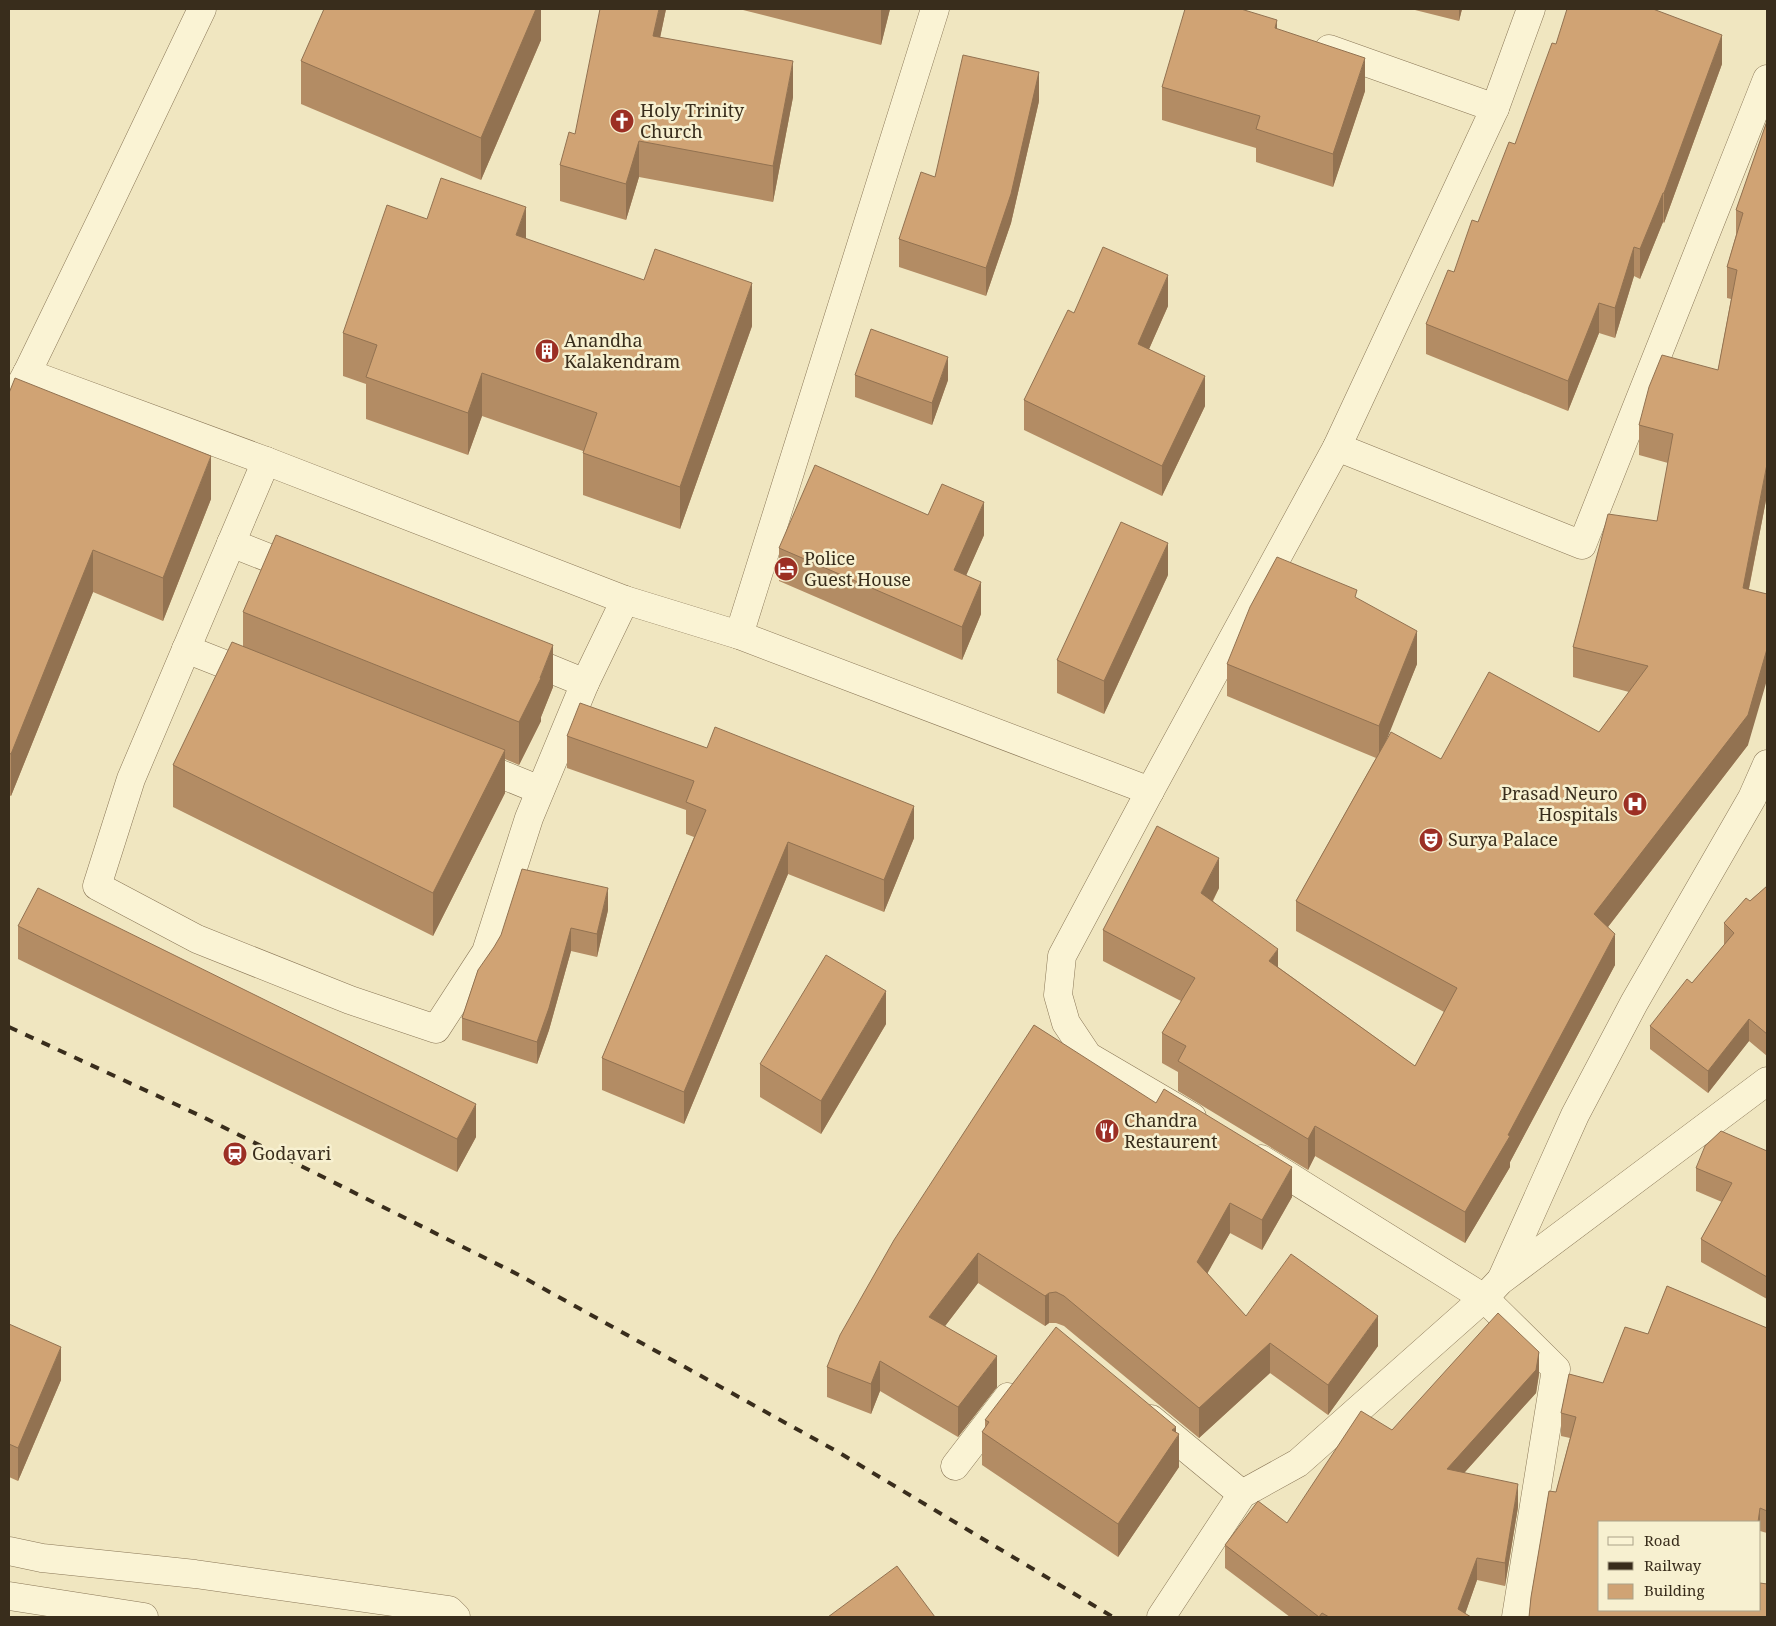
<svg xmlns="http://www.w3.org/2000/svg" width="1776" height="1626" font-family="'Noto Serif',serif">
	<rect width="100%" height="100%" fill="#f0e6c0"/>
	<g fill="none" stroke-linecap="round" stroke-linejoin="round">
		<defs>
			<g id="minor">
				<path d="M 1329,49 L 1495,108"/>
				<path d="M 27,373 L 266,461 L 625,600 L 739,635 L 1150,791"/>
				<path d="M 9,406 L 27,373 L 106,210 L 202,9"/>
				<path d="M 1337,447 L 1582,545 L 1767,79"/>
				<path d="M 266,461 L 131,779 L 97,886 L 197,939 L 350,1000 L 436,1029 L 486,952 L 529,818 L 585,683 L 625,600"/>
				<path d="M 231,543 L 302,571"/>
				<path d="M 739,635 L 935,9"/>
				<path d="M 186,649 L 257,677"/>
				<path d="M 519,656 L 585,683"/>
				<path d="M 471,762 L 540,790"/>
				<path d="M 1192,1117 L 1088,1056 L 1066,1023 L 1058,995 L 1062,956 L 1150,791 L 1337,447 L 1495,108 L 1531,9"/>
				<path d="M 1261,1159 L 1484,1298 L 1556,1369 L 1516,1617"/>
				<path d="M 1502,1278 L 1575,1115 L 1634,1003 L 1752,798 L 1767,764"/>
				<path d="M 1151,1419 L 1242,1494"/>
				<path d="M 955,1466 L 1008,1397"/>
				<path d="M 9,1551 L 42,1558 L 195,1574 L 449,1610 L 456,1617"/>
				<path d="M 9,1596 L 144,1617"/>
				<path d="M 1161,1617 L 1242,1494 L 1298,1463 L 1484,1298 L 1500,1281 L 1767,1081"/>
			</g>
		</defs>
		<use href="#minor" stroke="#8a7757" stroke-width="29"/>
		<use href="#minor" stroke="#faf3d4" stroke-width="28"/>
		<path stroke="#392d1c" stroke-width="4" stroke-dasharray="9 9" stroke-linecap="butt" d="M 9,1027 L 203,1117 L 519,1275 L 838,1452 L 1113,1617"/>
	</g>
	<g fill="#b38c64">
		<path d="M 541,9 L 541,40 L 481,180 L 301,104 L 301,61 Z"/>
		<path d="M 666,9 L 660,37 L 793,97 L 773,202 L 639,177 L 626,220 L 560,201 L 560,165 L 575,134 Z"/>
		<path d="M 739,9 L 890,9 L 881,45 Z"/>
		<path d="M 1411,9 L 1462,9 L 1459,21 Z"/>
		<path d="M 1277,29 L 1365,91 L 1333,187 L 1256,162 L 1256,148 L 1162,120 L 1162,87 Z"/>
		<path d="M 1556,44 L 1722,64 L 1664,223 L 1663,222 L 1640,279 L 1634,276 L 1615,338 L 1599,333 L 1568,411 L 1426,354 L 1426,324 L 1454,272 L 1478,222 L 1515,144 Z"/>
		<path d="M 1039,101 L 1011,223 L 986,296 L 899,267 L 899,239 L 935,177 Z"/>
		<path d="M 1767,121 L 1767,495 L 1749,589 L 1748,745 L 1608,927 L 1615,965 L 1510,1162 L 1510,1167 L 1465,1243 L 1315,1156 L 1308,1170 L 1178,1091 L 1178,1072 L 1162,1063 L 1162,1033 L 1181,1001 L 1103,961 L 1103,930 L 1219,888 L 1213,901 L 1278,967 L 1415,1066 L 1444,1012 L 1296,931 L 1296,901 L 1376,758 L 1227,696 L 1227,664 L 1357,599 L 1417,664 L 1385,742 L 1441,759 L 1599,732 L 1629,692 L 1573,677 L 1573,647 L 1657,521 L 1668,463 L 1639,455 L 1639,425 L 1718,370 L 1731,299 L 1727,298 L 1727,267 L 1736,235 L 1736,210 Z"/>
		<path d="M 526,239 L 752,326 L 680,529 L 583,495 L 583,451 L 482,416 L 468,455 L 366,419 L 366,384 L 343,376 L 343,333 Z"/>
		<path d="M 1168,306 L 1149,349 L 1205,406 L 1162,496 L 1024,430 L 1024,400 L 1074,313 Z"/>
		<path d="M 855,375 L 948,380 L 932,425 L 855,397 Z"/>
		<path d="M 9,393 L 211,499 L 163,621 L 93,592 L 11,796 L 9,795 Z"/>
		<path d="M 928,515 L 984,535 L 966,575 L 981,614 L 962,660 L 779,581 L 779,548 Z"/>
		<path d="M 1168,575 L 1104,714 L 1057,693 L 1057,660 Z"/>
		<path d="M 243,612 L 553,687 L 541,717 L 541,721 L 519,765 L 505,759 L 505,793 L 433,936 L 173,807 L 173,765 L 243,646 Z"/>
		<path d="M 567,736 L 914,838 L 884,912 L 788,874 L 684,1124 L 602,1090 L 602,1058 L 694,837 L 686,834 L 686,810 L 567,768 Z"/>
		<path d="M 1767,886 L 1767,1056 L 1749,1041 L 1708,1093 L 1650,1049 L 1650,1026 L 1692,983 L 1724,945 L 1724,923 Z"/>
		<path d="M 608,910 L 597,957 L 571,951 L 549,1030 L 537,1064 L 462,1040 L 462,1018 L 478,970 Z"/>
		<path d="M 18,926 L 476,1137 L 457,1172 L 18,959 Z"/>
		<path d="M 886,1024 L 821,1134 L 760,1097 L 760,1064 Z"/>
		<path d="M 1034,1025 L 1292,1197 L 1262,1250 L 1230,1233 L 1207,1273 L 1246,1316 L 1378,1346 L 1328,1415 L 1270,1373 L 1199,1438 L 1064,1326 L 1056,1323 L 1049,1323 L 1045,1326 L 978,1283 L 945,1326 L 997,1387 L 958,1437 L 880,1391 L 871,1414 L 827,1397 L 827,1367 Z"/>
		<path d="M 1767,1151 L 1767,1299 L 1701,1262 L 1701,1239 L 1722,1202 L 1696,1191 L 1696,1168 Z"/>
		<path d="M 1667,1286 L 1767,1328 L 1767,1533 L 1760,1531 L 1760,1533 L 1760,1522 L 1600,1522 L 1600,1610 L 1760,1610 L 1760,1583 L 1767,1584 L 1767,1617 L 1529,1617 L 1531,1597 L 1549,1491 L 1556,1492 L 1570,1438 L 1561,1436 L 1561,1413 L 1569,1374 L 1603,1383 L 1625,1327 L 1648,1334 Z"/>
		<path d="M 9,1324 L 61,1380 L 18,1481 L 9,1477 Z"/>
		<path d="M 1539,1374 L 1536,1393 L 1464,1473 L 1518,1507 L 1505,1586 L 1477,1580 L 1465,1614 L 1471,1617 L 1290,1617 L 1225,1568 L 1225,1545 L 1287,1523 L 1392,1430 Z"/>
		<path d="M 985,1420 L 1176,1432 L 1179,1467 L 1118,1557 L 982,1465 L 982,1432 L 985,1428 Z"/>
	</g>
	<g fill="#927251">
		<path d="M 536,9 L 541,9 L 541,40 L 481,180 L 481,138 Z"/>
		<path d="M 659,9 L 666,9 L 653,72 L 653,36 Z"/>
		<path d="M 881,9 L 890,9 L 881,45 Z"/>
		<path d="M 1459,9 L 1462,9 L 1459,21 Z"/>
		<path d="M 1277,20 L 1277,52 L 1275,28 Z"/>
		<path d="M 1722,35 L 1722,64 L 1664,223 L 1664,193 Z"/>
		<path d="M 1365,58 L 1365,91 L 1333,187 L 1333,154 Z"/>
		<path d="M 793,61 L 793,97 L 773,202 L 773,166 Z"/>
		<path d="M 1039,72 L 1039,101 L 1011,223 L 986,296 L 986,268 Z"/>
		<path d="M 639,141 L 639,177 L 626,220 L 626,184 Z"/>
		<path d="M 1663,193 L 1663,222 L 1640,279 L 1640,249 Z"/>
		<path d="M 526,207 L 526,250 L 516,235 Z"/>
		<path d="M 1634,247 L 1634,276 L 1615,338 L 1615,308 Z"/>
		<path d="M 1168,275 L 1168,306 L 1138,374 L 1138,344 Z"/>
		<path d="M 752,283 L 752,326 L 680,529 L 680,487 Z"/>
		<path d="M 1599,303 L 1599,333 L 1568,411 L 1568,381 Z"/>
		<path d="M 948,357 L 948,380 L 932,425 L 932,403 Z"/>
		<path d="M 482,373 L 482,416 L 468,455 L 468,413 Z"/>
		<path d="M 1205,376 L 1205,406 L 1162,496 L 1162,466 Z"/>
		<path d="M 211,456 L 211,499 L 163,621 L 163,578 Z"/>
		<path d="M 1767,464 L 1767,495 L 1743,618 L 1743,588 Z"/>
		<path d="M 984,502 L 984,535 L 954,603 L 954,570 Z"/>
		<path d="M 1168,543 L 1168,575 L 1104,714 L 1104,681 Z"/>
		<path d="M 93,550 L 93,592 L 11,796 L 11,754 Z"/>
		<path d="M 981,582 L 981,614 L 962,660 L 962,627 Z"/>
		<path d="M 1417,631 L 1417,664 L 1379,759 L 1379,726 Z"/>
		<path d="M 553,645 L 553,687 L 541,717 L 541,721 L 519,765 L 519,722 L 540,678 Z"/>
		<path d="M 1767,649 L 1767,680 L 1748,745 L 1594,945 L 1594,914 Z"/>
		<path d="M 505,750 L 505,793 L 433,936 L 433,893 Z"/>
		<path d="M 914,806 L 914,838 L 884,912 L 884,880 Z"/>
		<path d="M 788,842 L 788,874 L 684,1124 L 684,1092 Z"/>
		<path d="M 1219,858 L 1219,888 L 1201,923 L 1201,893 Z"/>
		<path d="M 608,888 L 608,910 L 597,957 L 597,934 Z"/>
		<path d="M 571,928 L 571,951 L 549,1030 L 537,1064 L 537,1042 Z"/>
		<path d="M 1615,934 L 1615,965 L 1510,1162 L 1510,1167 L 1465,1243 L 1465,1212 L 1508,1135 Z"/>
		<path d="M 1278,949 L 1278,979 L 1269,961 Z"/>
		<path d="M 886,991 L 886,1024 L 821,1134 L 821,1101 Z"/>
		<path d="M 1749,1019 L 1749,1041 L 1708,1093 L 1708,1071 Z"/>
		<path d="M 476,1104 L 476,1137 L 457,1172 L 457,1139 Z"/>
		<path d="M 1315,1126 L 1315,1156 L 1308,1170 L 1308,1139 Z"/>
		<path d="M 1292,1167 L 1292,1197 L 1262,1250 L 1262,1220 Z"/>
		<path d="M 1230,1203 L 1230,1233 L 1197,1292 L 1197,1262 Z"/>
		<path d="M 978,1253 L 978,1283 L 929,1347 L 929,1317 Z"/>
		<path d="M 1049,1293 L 1049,1323 L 1045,1326 L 1045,1296 Z"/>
		<path d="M 1378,1316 L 1378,1346 L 1328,1415 L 1328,1385 Z"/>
		<path d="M 1270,1343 L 1270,1373 L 1199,1438 L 1199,1408 Z"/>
		<path d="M 61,1347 L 61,1380 L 18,1481 L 18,1448 Z"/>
		<path d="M 1539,1352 L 1539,1374 L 1536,1393 L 1447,1492 L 1447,1469 Z"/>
		<path d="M 997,1356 L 997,1387 L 958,1437 L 958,1407 Z"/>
		<path d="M 880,1361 L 880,1391 L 871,1414 L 871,1384 Z"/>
		<path d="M 1176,1427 L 1176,1439 L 1179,1434 L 1179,1467 L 1118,1557 L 1118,1524 L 1172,1430 Z"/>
		<path d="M 1518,1484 L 1518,1507 L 1505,1586 L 1505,1563 Z"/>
		<path d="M 1760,1508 L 1760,1533 L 1760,1522 L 1758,1522 Z"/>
		<path d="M 1477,1558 L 1477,1580 L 1464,1617 L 1458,1609 Z"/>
	</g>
	<g fill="#d0a374" stroke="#927251">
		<path d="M 324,9 L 536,9 L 481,138 L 301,61 Z"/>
		<path d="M 600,9 L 659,9 L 653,36 L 793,61 L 773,166 L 639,141 L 626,184 L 560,165 L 569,132 L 575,134 Z"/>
		<path d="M 1185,9 L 1241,9 L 1277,20 L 1275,28 L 1365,58 L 1333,154 L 1256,129 L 1260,116 L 1162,87 Z"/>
		<path d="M 1567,9 L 1653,9 L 1722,35 L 1664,193 L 1663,193 L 1640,249 L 1634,247 L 1615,308 L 1599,303 L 1568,381 L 1426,324 L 1448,270 L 1454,272 L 1472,220 L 1478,222 L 1509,142 L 1515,144 L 1552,43 L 1556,44 Z"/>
		<path d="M 963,55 L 1039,72 L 1011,194 L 986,268 L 899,239 L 921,172 L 935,177 Z"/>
		<path d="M 1767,121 L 1767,464 L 1743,588 L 1767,594 L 1767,649 L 1748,715 L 1594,914 L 1615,934 L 1508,1135 L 1510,1136 L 1465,1212 L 1315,1126 L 1308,1139 L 1178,1061 L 1186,1046 L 1162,1033 L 1195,978 L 1103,930 L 1157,826 L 1219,858 L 1201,893 L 1278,949 L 1269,961 L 1415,1066 L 1457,988 L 1296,901 L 1391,732 L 1441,759 L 1489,672 L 1599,732 L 1648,666 L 1573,647 L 1608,514 L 1657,521 L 1673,434 L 1639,425 L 1649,387 L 1662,355 L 1718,370 L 1737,270 L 1727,267 L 1743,213 L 1736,210 Z"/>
		<path d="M 441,178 L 526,207 L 516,235 L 644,280 L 655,249 L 752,283 L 680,487 L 583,453 L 597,413 L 482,373 L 468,413 L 366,377 L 377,345 L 343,333 L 387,205 L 427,219 Z"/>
		<path d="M 1103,247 L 1168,275 L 1138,344 L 1205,376 L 1162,466 L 1024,400 L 1068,310 L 1074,313 Z"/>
		<path d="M 871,329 L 948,357 L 932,403 L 855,375 Z"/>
		<path d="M 15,378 L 211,456 L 163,578 L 93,550 L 11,754 L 9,753 L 9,393 Z"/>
		<path d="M 815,465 L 928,515 L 942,484 L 984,502 L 954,570 L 981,582 L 962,627 L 779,548 Z"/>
		<path d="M 1121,522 L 1168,543 L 1104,681 L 1057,660 Z"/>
		<path d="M 276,535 L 553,645 L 540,678 L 541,678 L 519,722 L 243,612 Z"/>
		<path d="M 1277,557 L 1357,590 L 1355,597 L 1417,631 L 1379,726 L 1227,664 L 1250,607 Z"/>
		<path d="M 232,642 L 505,750 L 433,893 L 173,765 Z"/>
		<path d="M 580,703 L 707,748 L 715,727 L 914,806 L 884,880 L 788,842 L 684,1092 L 602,1058 L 706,810 L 686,802 L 694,781 L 567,736 Z"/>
		<path d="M 522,869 L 608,888 L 597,934 L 571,928 L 549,1008 L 537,1042 L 462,1018 L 478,970 L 494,947 L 501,935 Z"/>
		<path d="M 1767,886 L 1767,1034 L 1749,1019 L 1708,1071 L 1650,1026 L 1687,979 L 1692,983 L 1734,933 L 1724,923 L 1746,898 L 1750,901 Z"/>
		<path d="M 38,888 L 476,1104 L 457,1139 L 18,926 Z"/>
		<path d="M 826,955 L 886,991 L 821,1101 L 760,1064 Z"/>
		<path d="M 1034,1025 L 1156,1103 L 1164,1089 L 1292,1167 L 1262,1220 L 1230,1203 L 1197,1262 L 1246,1316 L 1291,1254 L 1378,1316 L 1328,1385 L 1270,1343 L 1199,1408 L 1064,1296 L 1056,1292 L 1049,1293 L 1045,1296 L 978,1253 L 929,1317 L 997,1356 L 958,1407 L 880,1361 L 871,1384 L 827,1367 L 840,1335 L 894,1240 Z"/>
		<path d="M 1721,1131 L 1767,1151 L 1767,1277 L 1701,1239 L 1732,1183 L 1696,1168 L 1705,1146 Z"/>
		<path d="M 1667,1286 L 1767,1328 L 1767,1511 L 1760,1508 L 1758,1522 L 1600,1522 L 1600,1610 L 1760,1610 L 1760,1583 L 1767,1584 L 1767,1617 L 1529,1617 L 1531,1597 L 1549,1491 L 1556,1492 L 1576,1417 L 1561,1413 L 1569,1374 L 1603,1383 L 1625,1327 L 1648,1334 Z"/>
		<path d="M 1498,1313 L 1539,1352 L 1536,1370 L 1447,1469 L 1518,1484 L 1505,1563 L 1477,1558 L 1458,1609 L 1471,1617 L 1329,1617 L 1322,1613 L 1319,1617 L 1225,1545 L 1258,1501 L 1287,1523 L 1361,1411 L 1392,1430 Z"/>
		<path d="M 9,1324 L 61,1347 L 18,1448 L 9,1444 Z"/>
		<path d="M 1056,1327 L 1176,1427 L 1172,1430 L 1179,1434 L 1118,1524 L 982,1432 L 989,1422 L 985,1420 Z"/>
		<path d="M 897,1566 L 935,1617 L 828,1617 Z"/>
	</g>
	<defs>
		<symbol id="church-disc" viewBox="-11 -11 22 22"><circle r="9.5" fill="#9c2f24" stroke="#f7f0d0"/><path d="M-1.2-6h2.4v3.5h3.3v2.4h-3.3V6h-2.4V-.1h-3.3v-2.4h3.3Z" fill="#fff"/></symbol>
		<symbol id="building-disc" viewBox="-11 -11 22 22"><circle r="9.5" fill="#9c2f24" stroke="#f7f0d0"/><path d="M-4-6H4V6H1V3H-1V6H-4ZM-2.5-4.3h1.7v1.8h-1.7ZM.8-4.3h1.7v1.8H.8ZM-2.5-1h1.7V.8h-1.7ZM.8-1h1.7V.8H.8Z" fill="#fff"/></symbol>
		<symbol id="hotel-disc" viewBox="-11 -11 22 22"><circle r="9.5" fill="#9c2f24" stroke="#f7f0d0"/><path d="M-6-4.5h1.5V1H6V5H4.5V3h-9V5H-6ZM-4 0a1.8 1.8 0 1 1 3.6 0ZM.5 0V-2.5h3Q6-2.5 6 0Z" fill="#fff"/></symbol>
		<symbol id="hospital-disc" viewBox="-11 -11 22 22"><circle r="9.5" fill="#9c2f24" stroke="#f7f0d0"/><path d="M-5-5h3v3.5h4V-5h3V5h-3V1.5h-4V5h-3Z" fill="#fff"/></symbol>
		<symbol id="theatre-disc" viewBox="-11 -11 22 22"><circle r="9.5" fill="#9c2f24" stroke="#f7f0d0"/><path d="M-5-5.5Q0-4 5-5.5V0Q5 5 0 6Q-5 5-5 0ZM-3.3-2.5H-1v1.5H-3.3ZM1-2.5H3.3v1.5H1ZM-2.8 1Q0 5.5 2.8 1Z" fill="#fff"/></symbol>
		<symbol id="restaurant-disc" viewBox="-11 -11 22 22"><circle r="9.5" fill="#9c2f24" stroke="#f7f0d0"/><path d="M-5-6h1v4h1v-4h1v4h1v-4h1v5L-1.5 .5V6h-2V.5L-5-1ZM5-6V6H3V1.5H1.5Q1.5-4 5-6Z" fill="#fff"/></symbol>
		<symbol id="station-disc" viewBox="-11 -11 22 22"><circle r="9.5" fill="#9c2f24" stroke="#f7f0d0"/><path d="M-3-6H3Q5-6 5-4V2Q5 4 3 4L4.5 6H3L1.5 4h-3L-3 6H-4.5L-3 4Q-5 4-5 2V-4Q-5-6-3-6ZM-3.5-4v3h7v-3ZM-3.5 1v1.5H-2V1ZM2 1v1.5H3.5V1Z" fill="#fff"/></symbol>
	</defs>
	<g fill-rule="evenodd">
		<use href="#church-disc" x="608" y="107" width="28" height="28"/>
		<use href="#building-disc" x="533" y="337" width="28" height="28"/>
		<use href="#hotel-disc" x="772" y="555" width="28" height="28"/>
		<use href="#hospital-disc" x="1621" y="790" width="28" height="28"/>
		<use href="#theatre-disc" x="1417" y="826" width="28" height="28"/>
		<use href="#restaurant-disc" x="1093" y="1117" width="28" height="28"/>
		<use href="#station-disc" x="221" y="1140" width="28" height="28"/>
	</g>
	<g text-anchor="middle" stroke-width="5" stroke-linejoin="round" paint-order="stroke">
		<g font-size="18" fill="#392d1c" stroke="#f7f0d0" text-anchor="start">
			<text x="640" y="117">Holy Trinity<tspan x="640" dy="21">Church</tspan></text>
			<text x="564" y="347">Anandha<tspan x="564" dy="21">Kalakendram</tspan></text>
			<text x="804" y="565">Police<tspan x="804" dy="21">Guest House</tspan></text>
			<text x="1618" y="800" text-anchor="end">Prasad Neuro<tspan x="1618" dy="21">Hospitals</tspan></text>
			<text x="1448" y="846">Surya Palace</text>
			<text x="1124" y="1127">Chandra<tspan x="1124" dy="21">Restaurent</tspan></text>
			<text x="252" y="1160">Godavari</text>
		</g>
	</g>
	<rect width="1776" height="1626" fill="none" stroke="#392d1c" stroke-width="20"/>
	<rect x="1598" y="1521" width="162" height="90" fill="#f7f0d0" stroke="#aba288"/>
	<rect x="1608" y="1537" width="25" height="8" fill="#faf3d4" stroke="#aba288"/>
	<text x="1644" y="1546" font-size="15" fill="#392d1c">Road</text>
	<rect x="1608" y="1562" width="25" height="8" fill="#392d1c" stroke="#aba288"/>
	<text x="1644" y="1571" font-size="15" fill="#392d1c">Railway</text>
	<rect x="1608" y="1584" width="25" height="15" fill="#d0a374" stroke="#aba288"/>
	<text x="1644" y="1596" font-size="15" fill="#392d1c">Building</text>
</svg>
